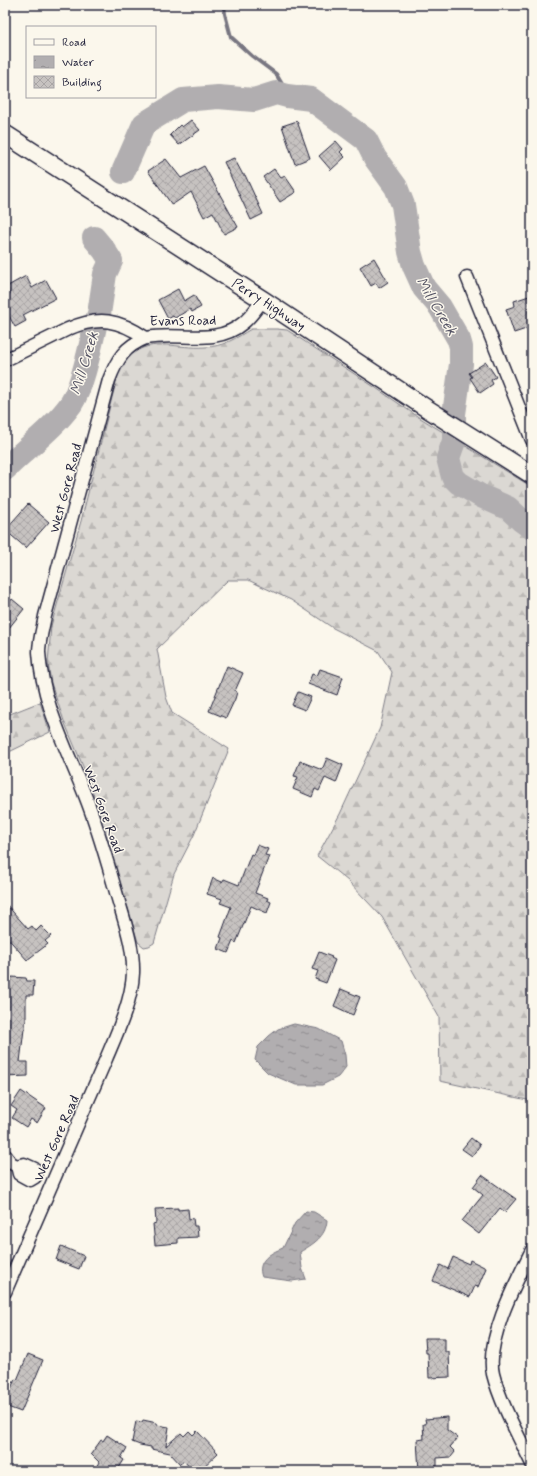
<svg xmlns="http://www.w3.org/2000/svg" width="537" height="1476" font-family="Mynerve,sans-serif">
	<defs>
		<pattern id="forest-firs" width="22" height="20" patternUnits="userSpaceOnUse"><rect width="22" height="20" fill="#dbd8d3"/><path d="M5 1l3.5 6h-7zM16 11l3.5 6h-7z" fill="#bcb9b6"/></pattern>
		<pattern id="water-ripples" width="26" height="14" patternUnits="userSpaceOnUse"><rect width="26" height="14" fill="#b1aeb0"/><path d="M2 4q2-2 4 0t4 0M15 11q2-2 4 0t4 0" fill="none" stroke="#908d90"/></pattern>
		<pattern id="building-cross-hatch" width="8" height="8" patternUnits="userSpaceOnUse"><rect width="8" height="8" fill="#c6c2c0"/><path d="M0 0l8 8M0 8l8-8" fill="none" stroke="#aaa6a6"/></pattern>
	</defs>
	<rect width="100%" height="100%" fill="#fbf7ec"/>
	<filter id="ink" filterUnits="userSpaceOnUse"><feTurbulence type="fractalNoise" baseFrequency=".025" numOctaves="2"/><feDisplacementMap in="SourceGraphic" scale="8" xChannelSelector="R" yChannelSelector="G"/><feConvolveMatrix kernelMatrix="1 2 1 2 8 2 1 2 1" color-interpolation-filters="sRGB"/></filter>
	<g filter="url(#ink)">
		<g fill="url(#forest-firs)" stroke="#7e7d87">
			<path d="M 251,329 L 277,329 L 287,330 L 376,388 L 417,416 L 532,487 L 532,1101 L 440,1081 L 439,1017 L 382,917 L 348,881 L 317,856 L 340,814 L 380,728 L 392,672 L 378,651 L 333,628 L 291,600 L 248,580 L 228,580 L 157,649 L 166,697 L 172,713 L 229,749 L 194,835 L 174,874 L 154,943 L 149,946 L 144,947 L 138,942 L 90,783 L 64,721 L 51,683 L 48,663 L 51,626 L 81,521 L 118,374 C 122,368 125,359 130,355 C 153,337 179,349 205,347 C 223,347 236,338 251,329 Z"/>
			<path d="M 40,702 L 50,732 L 5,754 L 5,716 Z"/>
		</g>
		<g fill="url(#water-ripples)" stroke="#787681">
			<path d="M 294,1024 L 319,1029 L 341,1041 L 345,1055 L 346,1067 L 338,1077 L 322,1085 L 296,1085 L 268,1073 L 255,1060 L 258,1047 L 269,1036 L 278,1029 Z"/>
			<path d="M 306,1211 L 314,1212 L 327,1220 C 326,1237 313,1244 300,1252 L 302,1268 L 306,1279 L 292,1281 L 262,1277 C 256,1261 270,1253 283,1248 L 295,1223 Z"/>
		</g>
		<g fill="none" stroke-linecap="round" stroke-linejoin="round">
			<path stroke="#787681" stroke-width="4" d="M 224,5 L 225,14 L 231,37 L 252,56 L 276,74 L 289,96"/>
			<g stroke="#b1aeb0" stroke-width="24">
				<path d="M 123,172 L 144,124 L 183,100 L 218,97 L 254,100 L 276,93 L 287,96 L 311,99 L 366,140 L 375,158 L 396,187 L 403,205 L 410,252 L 414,266 L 424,288 L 440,307 L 459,340 L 461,347 L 461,364 L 454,414 L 454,441 L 448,458 L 453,477 L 459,483 L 481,496 L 508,508 L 521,520 L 532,528"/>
				<path d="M 5,469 C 27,447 53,429 71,404 C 83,386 91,343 96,322 L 99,314 L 105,274 L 111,261 L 104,250 L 94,238"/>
			</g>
		</g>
		<g fill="url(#building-cross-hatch)" stroke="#22223b">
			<path d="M 191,120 L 200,130 L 179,145 L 170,135 L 180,125 L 182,127 Z"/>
			<path d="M 297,121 L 310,158 L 295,164 L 282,126 Z"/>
			<path d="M 336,141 L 343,149 L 340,152 L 345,157 L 331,170 L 319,156 Z"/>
			<path d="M 234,158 L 243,175 L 245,175 L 263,214 L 251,220 L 224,162 Z"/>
			<path d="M 166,159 L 181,178 L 204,166 L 238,227 L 224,234 L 213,212 L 204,217 L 191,192 L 172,205 L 148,171 Z"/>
			<path d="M 274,169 L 281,178 L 285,176 L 296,192 L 280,202 L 263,177 Z"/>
			<path d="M 374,258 L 388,282 L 379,288 L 376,283 L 371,286 L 360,267 Z"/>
			<path d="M 26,276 L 32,288 L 46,280 L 56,298 L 23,315 L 26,321 L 15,327 L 5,309 L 5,296 L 10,294 L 6,287 Z"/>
			<path d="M 178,289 L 184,301 L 194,295 L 201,307 L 192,312 L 190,309 L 175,318 L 173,316 L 168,319 L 158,300 Z"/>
			<path d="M 532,295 L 532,327 L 514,333 L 506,309 L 515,306 L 514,301 Z"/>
			<path d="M 486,362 L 496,377 L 491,380 L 493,384 L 480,393 L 470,378 L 472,377 L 469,373 Z"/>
			<path d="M 28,504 L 49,522 L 26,548 L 5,530 Z"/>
			<path d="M 12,599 L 24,609 L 5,633 L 5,609 Z"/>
			<path d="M 227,666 L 243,673 L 235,691 L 237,692 L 235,699 L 226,718 L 209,711 Z"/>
			<path d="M 320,669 L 343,677 L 337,695 L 308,684 L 312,674 L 317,676 Z"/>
			<path d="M 298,692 L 311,697 L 305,710 L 292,705 Z"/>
			<path d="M 327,758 L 343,765 L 336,783 L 325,778 L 319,791 L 315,789 L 312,797 L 293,789 L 298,777 L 294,776 L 300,761 L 322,770 Z"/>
			<path d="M 257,845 L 268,849 L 265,855 L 269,856 L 255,893 L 268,898 L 267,900 L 271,902 L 267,913 L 251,906 L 236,943 L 233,941 L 228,953 L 218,949 L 222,938 L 220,937 L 231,907 L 220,903 L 222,899 L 207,894 L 213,878 L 222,882 L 224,879 L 239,885 L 251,854 L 253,855 Z"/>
			<path d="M 5,903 L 28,929 L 32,926 L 36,931 L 41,926 L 51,936 L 45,941 L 48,944 L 27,960 L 5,935 Z"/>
			<path d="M 319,952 L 332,957 L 331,958 L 335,960 L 326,983 L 315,979 L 318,971 L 312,969 Z"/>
			<path d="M 12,977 L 26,978 L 27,981 L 34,981 L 33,995 L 26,995 L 26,1022 L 25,1022 L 25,1029 L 24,1029 L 20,1062 L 28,1062 L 28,1076 L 5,1077 L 5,978 L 12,978 Z"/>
			<path d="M 341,989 L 360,997 L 353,1015 L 334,1006 Z"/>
			<path d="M 21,1091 L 46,1108 L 37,1123 L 31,1119 L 26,1127 L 12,1118 L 17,1110 L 11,1106 Z"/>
			<path d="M 471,1138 L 480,1145 L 472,1156 L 462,1149 Z"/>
			<path d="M 482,1175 L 516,1199 L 505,1212 L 500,1208 L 479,1234 L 462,1221 L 483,1195 L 473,1187 Z"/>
			<path d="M 178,1208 L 178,1210 L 188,1209 L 189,1219 L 193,1218 L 194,1226 L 197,1226 L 198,1237 L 178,1238 L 178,1243 L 155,1245 L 153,1224 L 156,1223 L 155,1209 Z"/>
			<path d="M 61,1246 L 84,1256 L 79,1269 L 56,1260 Z"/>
			<path d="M 453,1257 L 469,1264 L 470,1260 L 486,1268 L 478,1287 L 475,1286 L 470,1297 L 433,1281 L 440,1265 L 448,1269 Z"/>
			<path d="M 425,1338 L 445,1338 L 445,1352 L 449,1352 L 450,1377 L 429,1378 L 428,1353 L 426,1353 Z"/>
			<path d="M 28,1354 L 43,1360 L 21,1412 L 5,1406 L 5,1403 L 15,1379 L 17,1380 Z"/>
			<path d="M 447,1417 L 447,1430 L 458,1438 L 450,1447 L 455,1452 L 451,1457 L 437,1458 L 437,1466 L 429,1467 L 430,1471 L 419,1471 L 417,1440 L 424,1439 L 423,1424 L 426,1424 L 425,1419 Z"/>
			<path d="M 143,1420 L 157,1423 L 157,1425 L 169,1427 L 166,1446 L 181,1433 L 184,1436 L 189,1431 L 193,1435 L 197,1431 L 218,1453 L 199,1471 L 193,1471 L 184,1461 L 180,1464 L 170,1453 L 151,1449 L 151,1447 L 140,1445 L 132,1442 L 136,1421 L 142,1422 Z"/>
			<path d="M 107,1435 L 127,1448 L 121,1458 L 124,1460 L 117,1471 L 94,1471 L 99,1462 L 91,1454 L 101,1440 L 103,1441 Z"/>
		</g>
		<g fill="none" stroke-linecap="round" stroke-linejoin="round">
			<defs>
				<g id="street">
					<path d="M 467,277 L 532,440"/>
					<path d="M 5,360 L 68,329 C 99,316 118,319 146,338 C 179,331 215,347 243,323 C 251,317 257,307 263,300"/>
					<path d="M 5,1155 L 11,1163 L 17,1166"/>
					<path d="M 24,1164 L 35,1169 L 35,1177 L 30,1180 L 19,1174 L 17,1166 Z"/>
					<path d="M 532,1250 C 517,1280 485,1340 493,1374 C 500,1402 519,1437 532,1464"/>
					<path d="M 5,1292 L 106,1059 C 117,1033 132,1001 133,973 C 134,948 125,923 118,899 C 108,865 99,831 86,798 C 68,751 42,704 39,652 C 39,641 43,627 45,616 L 109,380 C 117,359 125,346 146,338"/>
				</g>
				<path id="secondary" d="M 5,134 L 263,300 L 423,406 L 532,475"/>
			</defs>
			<use href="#street" stroke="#22223b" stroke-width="15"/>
			<use href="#secondary" stroke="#22223b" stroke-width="20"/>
			<use href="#street" stroke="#fbf7ec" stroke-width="12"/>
			<use href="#secondary" stroke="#fbf7ec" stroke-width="17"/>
		</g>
	</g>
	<g text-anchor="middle" stroke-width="3" stroke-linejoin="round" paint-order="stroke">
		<g font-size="14" fill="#22223b" stroke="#fbf7ec">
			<text transform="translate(269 304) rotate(33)" y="5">Perry Highway</text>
			<text transform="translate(183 320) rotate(-1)" y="5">Evans Road</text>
			<text transform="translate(65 488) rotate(-75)" y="5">West Gore Road</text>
			<text transform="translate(104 809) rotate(70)" y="5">West Gore Road</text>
			<text transform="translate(56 1138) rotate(-66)" y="5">West Gore Road</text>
		</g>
		<g font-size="15" font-style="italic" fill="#545364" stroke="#fbf7ec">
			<text transform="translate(437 306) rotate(59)" y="5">Mill Creek</text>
			<text transform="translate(84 363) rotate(-73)" y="5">Mill Creek</text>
		</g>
	</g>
	<rect width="537" height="1476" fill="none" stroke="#fbf7ec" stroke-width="20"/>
	<rect x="10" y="10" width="517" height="1456" fill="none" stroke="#22223b" stroke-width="1.5" filter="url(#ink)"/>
	<rect x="26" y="26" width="130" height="72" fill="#fbf7ec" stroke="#a4a2a5"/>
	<rect x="34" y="39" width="20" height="6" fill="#fbf7ec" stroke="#a4a2a5"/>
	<text x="62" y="46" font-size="12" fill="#22223b">Road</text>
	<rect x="34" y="56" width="20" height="12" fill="url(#water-ripples)" stroke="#a4a2a5"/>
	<text x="62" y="66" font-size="12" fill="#22223b">Water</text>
	<rect x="34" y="76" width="20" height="12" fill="url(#building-cross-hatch)" stroke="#a4a2a5"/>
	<text x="62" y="86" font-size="12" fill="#22223b">Building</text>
</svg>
